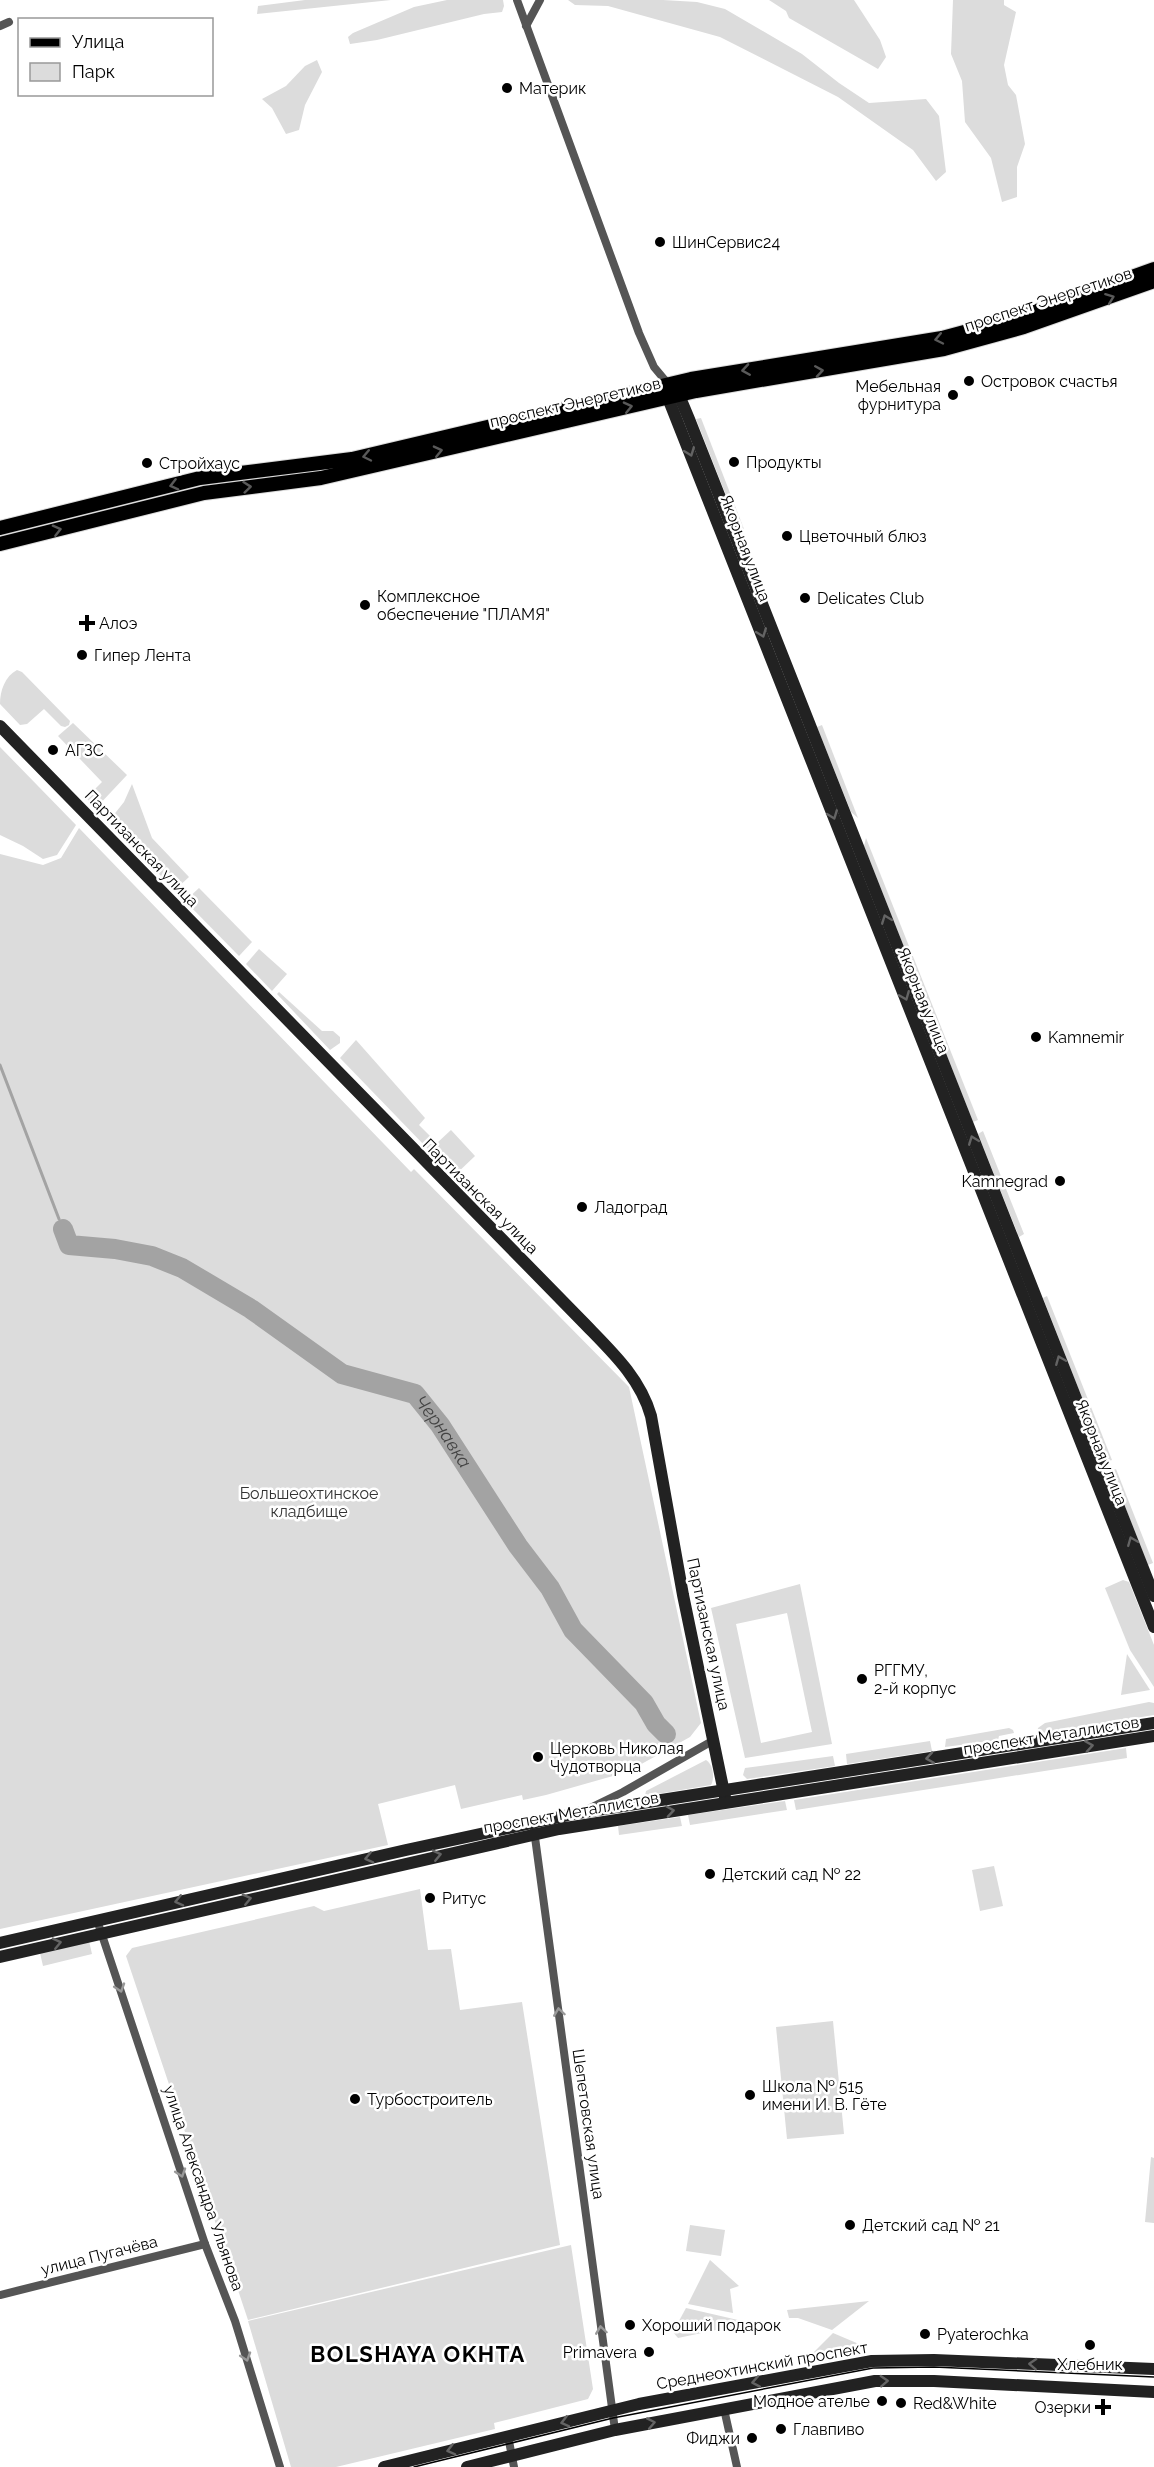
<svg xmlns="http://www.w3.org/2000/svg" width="1154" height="2467" font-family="Raleway,sans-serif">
	<rect width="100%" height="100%" fill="#fff"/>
	<g fill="#dcdcdc" fill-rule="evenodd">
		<path d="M 305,0 L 391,0 L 257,14 L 258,6 Z"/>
		<path d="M 447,0 L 503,0 L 504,6 L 502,12 L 484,14 L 377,40 L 350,44 L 348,37 L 353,33 L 414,7 Z"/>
		<path d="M 568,0 L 663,0 L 697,2 L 725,9 L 802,54 L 839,83 L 869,103 L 926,99 L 939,116 L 946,172 L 936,181 L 913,150 L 838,97 L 720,37 L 608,6 L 575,5 Z"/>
		<path d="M 769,0 L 854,0 L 880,40 L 886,57 L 878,69 L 789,18 L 786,11 Z"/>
		<path d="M 953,0 L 1004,0 L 1004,5 L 1016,12 L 1004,65 L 1008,85 L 1016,95 L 1025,144 L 1017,167 L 1017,197 L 1002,202 L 991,158 L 965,122 L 962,81 L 951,54 Z"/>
		<path d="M 317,60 L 322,72 L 305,105 L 299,130 L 286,134 L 272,108 L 262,99 L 286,86 L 305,66 Z"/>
		<path d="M 701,418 L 744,529 L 740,531 L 696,419 Z"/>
		<path d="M 17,670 L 22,672 L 70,721 L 69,725 L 65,727 L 61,726 L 44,709 L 27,724 L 20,725 L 0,704 C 0,691 5,676 17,670 Z"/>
		<path d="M 73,723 L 127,775 L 96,808 L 86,798 L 102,782 L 58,736 Z"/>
		<path d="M 822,725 L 858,818 L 851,812 L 817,727 Z"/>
		<path d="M 0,747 L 76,825 L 57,855 L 43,859 L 23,846 L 0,835 Z"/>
		<path d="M 132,784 L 152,838 L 189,877 L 177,888 L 172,888 L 111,822 L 112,817 L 124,802 Z"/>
		<path d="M 79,828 L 411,1172 L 414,1169 L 629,1387 L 701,1723 L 690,1737 L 627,1772 L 546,1795 L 523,1800 L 522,1795 L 461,1809 L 455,1785 L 378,1804 L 388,1845 L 0,1929 L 0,854 L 43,865 L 61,858 Z"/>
		<path d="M 866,838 L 978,1120 L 973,1122 L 864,846 Z"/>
		<path d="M 199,888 L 252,942 L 239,956 L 185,901 Z"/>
		<path d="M 259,949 L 287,974 L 272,991 L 246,964 Z"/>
		<path d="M 279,992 L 322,1031 L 333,1031 L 340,1037 L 340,1043 L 330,1050 L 277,994 Z"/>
		<path d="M 356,1040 L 425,1118 L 419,1125 L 437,1143 L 451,1130 L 475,1156 L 454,1176 L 340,1058 Z"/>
		<path d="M 983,1131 L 1024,1234 L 1019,1237 L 978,1134 Z"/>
		<path d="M 1047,1296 L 1112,1460 L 1107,1462 L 1043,1298 Z"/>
		<path d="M 1116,1469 L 1153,1563 L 1148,1565 L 1111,1471 Z"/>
		<path d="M 1123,1580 L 1129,1582 L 1154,1645 L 1154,1687 L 1130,1650 L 1105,1588 Z"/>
		<path d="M 800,1584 L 832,1744 L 745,1758 L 711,1608 ZM 787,1613 L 812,1732 L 761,1743 L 736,1624 Z"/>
		<path d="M 1127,1654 L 1150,1690 L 1121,1695 Z"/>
		<path d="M 1149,1702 L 1154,1703 L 1154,1715 L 1037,1734 L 1038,1728 L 1045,1723 Z"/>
		<path d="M 1009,1728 L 1013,1730 L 1014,1733 L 999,1736 L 998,1740 L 945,1747 L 946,1739 Z"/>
		<path d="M 930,1741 L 932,1751 L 847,1764 L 846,1754 Z"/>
		<path d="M 1126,1748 L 1127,1758 L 796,1810 L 794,1800 Z"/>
		<path d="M 833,1756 L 835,1766 L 747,1779 L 743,1775 L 745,1768 Z"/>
		<path d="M 706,1760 C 713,1764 715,1778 711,1785 L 645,1796 L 646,1791 Z"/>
		<path d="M 785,1801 L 787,1810 L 690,1825 L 688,1815 Z"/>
		<path d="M 680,1817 L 682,1826 L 619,1835 L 618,1826 Z"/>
		<path d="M 994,1866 L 1003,1906 L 980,1911 L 972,1870 Z"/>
		<path d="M 420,1889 L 428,1950 L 451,1949 L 460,2010 L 522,2002 L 560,2245 L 248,2320 L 126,1956 L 132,1948 L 314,1906 L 324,1911 Z"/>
		<path d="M 89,1941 L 92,1954 L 43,1966 L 40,1953 Z"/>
		<path d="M 833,2021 L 844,2134 L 787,2139 L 776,2027 Z"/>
		<path d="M 1151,2157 L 1154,2158 L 1154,2223 L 1145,2222 Z"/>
		<path d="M 690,2225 L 725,2230 L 721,2256 L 686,2251 Z"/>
		<path d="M 571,2245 L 593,2389 L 588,2399 L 494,2423 L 495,2429 L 336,2467 L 291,2467 L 248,2321 Z"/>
		<path d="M 710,2260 L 739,2286 L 730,2289 L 733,2313 L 688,2304 Z"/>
		<path d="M 869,2301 L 832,2330 L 798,2318 L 789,2318 L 787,2310 Z"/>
		<path d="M 686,2308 L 738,2320 L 735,2326 L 678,2338 L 673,2332 Z"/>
		<path d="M 833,2333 L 859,2344 L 860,2349 L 814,2357 L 813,2353 Z"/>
	</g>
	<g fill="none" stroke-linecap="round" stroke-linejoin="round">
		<path stroke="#a3a3a3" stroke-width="3" d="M 0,1065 L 59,1219"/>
		<path stroke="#a3a3a3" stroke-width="20" id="s1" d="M 63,1229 L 69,1245 L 115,1249 L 152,1256 L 182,1268 L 251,1309 L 342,1374 L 415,1394 L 440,1425 L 518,1546 L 550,1588 L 573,1630 L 644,1703 L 656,1724 L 666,1734"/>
		<defs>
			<g id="primary">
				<path d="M 0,528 L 200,478 L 352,459 L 691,379 L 942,338 L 1020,317 L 1154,269"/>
				<path d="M 0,544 L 204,493 L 321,478 L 696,391 L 944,349 L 1024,327 L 1154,281"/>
			</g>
		</defs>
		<use href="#primary" stroke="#dbdbdb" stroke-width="16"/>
		<g stroke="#555" stroke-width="8">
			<path d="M 517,0 L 639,333 L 654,367 L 669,385"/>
			<path d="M 0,26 L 9,22"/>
			<path d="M 526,26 L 540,0"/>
			<path d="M 588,1809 L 623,1792 L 714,1740"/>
			<path d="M 534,1830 L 615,2430"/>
			<path d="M 97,1920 L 205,2244 L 235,2321 L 280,2467"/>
			<path d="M 0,2295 L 205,2244"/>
			<path d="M 724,2409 L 737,2467"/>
			<path d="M 508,2436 L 514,2467"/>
		</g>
		<g stroke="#222" stroke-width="12">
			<path d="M 672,388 L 679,395 L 689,419 L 1154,1596"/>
			<path d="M 669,389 L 668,398 L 1154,1627"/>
			<path d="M 0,726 L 583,1322 C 610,1350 640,1377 651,1416 L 683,1595 L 726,1802"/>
			<path d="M 0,1943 L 406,1850 L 578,1813 L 1154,1723"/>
			<path d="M 0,1957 L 559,1829 L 1154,1736"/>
			<path d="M 384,2467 L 639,2404 L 872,2361 L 934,2360 L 1154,2369"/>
			<path d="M 467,2467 L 615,2430 L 875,2381 L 934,2381 L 1154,2392"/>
		</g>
		<use href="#primary" stroke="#000" stroke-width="14"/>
		<path stroke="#000" stroke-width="1.5" d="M 414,2467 L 613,2418 L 873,2368 L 934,2367 L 1154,2377"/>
	</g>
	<defs><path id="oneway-chevron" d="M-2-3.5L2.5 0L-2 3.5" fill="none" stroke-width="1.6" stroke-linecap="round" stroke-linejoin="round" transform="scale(1.5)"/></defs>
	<g stroke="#595959">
		<use href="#oneway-chevron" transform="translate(1110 298) rotate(-21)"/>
		<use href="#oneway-chevron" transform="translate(939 339) rotate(168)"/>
		<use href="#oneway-chevron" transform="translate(746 370) rotate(171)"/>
		<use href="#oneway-chevron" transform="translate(819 371) rotate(-9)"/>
		<use href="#oneway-chevron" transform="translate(628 407) rotate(-13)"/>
		<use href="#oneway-chevron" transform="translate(438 451) rotate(-13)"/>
		<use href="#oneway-chevron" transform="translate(367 456) rotate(168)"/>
		<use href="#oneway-chevron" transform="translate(174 485) rotate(166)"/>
		<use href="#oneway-chevron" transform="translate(247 487) rotate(-6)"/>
		<use href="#oneway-chevron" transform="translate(57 530) rotate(-14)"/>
	</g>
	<g stroke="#646464">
		<use href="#oneway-chevron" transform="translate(690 452) rotate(69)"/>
		<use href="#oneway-chevron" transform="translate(762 633) rotate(69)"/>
		<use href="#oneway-chevron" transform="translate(833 815) rotate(69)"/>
		<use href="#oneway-chevron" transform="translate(886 919) rotate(-111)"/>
		<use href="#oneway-chevron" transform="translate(905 996) rotate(68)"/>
		<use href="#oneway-chevron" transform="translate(973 1140) rotate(-111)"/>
		<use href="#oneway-chevron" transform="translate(1060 1360) rotate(-112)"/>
		<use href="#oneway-chevron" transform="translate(1132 1541) rotate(-112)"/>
		<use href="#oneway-chevron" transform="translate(1089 1746) rotate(-9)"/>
		<use href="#oneway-chevron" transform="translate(930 1758) rotate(171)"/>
		<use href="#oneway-chevron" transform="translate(670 1811) rotate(-9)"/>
		<use href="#oneway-chevron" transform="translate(437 1855) rotate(-13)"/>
		<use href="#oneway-chevron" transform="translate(369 1858) rotate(167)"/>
		<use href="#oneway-chevron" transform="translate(247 1899) rotate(-13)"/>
		<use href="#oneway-chevron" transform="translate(179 1901) rotate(167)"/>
		<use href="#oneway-chevron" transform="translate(57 1943) rotate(-13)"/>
		<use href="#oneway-chevron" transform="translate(1033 2364) rotate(-177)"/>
		<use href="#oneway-chevron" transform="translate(884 2381) rotate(-3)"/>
		<use href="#oneway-chevron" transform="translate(756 2382) rotate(170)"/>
		<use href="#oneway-chevron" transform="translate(565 2422) rotate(166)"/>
		<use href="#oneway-chevron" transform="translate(651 2423) rotate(-11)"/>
		<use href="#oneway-chevron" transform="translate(451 2450) rotate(166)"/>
	</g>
	<g stroke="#999">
		<use href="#oneway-chevron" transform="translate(120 1988) rotate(72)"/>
		<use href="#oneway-chevron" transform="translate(559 2012) rotate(-98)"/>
		<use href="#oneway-chevron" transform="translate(181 2173) rotate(72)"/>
		<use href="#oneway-chevron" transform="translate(601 2330) rotate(-98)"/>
		<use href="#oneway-chevron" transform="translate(246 2357) rotate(72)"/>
	</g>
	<g fill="#000" stroke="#fff" stroke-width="2">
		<circle cx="507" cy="88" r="6"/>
		<circle cx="660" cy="242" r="6"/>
		<circle cx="969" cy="381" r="6"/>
		<circle cx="953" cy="395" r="6"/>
		<circle cx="734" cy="462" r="6"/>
		<circle cx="147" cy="463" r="6"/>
		<circle cx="787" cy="536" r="6"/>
		<circle cx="805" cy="598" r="6"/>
		<circle cx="365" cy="605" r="6"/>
		<path d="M84 614h6v6h6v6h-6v6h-6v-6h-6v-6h6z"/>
		<circle cx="82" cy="655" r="6"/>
		<circle cx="53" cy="750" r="6"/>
		<circle cx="1036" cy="1037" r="6"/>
		<circle cx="1060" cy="1181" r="6"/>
		<circle cx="582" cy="1207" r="6"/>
		<circle cx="862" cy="1679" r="6"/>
		<circle cx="538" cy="1757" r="6"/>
		<circle cx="710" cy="1874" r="6"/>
		<circle cx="430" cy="1898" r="6"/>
		<circle cx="750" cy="2095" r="6"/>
		<circle cx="355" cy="2099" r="6"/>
		<circle cx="850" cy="2225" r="6"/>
		<circle cx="630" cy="2325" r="6"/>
		<circle cx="925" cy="2334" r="6"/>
		<circle cx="1090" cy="2345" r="6"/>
		<circle cx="649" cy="2352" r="6"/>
		<circle cx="882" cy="2401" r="6"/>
		<circle cx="901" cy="2403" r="6"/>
		<path d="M1100 2398h6v6h6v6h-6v6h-6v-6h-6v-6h6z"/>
		<circle cx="781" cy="2429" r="6"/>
		<circle cx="752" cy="2438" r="6"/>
	</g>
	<g text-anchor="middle" stroke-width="5" stroke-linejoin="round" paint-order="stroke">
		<g font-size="16" fill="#000" stroke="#fff" text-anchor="start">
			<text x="519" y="94">Материк</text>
			<text x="672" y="248">ШинCервис24</text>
			<text x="981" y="387">Островок счастья</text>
			<text x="941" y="392" text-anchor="end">Мебельная<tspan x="941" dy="18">фурнитура</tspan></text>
			<text x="746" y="468">Продукты</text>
			<text x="159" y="469">Стройхаус</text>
			<text x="799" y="542">Цветочный блюз</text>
			<text x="377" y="602">Комплексное<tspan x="377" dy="18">обеспечение "ПЛАМЯ"</tspan></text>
			<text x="817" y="604">Delicates Club</text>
			<text x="99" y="629">Алоэ</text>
			<text x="94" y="661">Гипер Лента</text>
			<text x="65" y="756">АГЗС</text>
			<text x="1048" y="1043">Kamnemir</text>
			<text x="1048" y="1187" text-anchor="end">Kamnegrad</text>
			<text x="594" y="1213">Ладоград</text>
			<text x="874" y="1676">РГГМУ,<tspan x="874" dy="18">2-й корпус</tspan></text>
			<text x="550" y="1754">Церковь Николая<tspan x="550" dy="18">Чудотворца</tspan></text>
			<text x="722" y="1880">Детский сад № 22</text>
			<text x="442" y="1904">Ритус</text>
			<text x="762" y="2092">Школа № 515<tspan x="762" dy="18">имени И. В. Гёте</tspan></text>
			<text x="367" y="2105">Турбостроитель</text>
			<text x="862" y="2231">Детский сад № 21</text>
			<text x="642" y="2331">Хороший подарок</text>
			<text x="937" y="2340">Pyaterochka</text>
			<text x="637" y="2358" text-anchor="end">Primavera</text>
			<text x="1090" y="2370" text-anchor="middle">Хлебник</text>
			<text x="870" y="2407" text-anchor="end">Модное ателье</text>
			<text x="913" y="2409">Red&amp;White</text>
			<text x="1091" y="2413" text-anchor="end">Озерки</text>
			<text x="793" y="2435">Главпиво</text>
			<text x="740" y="2444" text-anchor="end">Фиджи</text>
		</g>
		<g font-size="16" fill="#000" stroke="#fff">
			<text transform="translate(1048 299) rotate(-18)" y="6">проспект Энергетиков</text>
			<text transform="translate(575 402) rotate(-13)" y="6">проспект Энергетиков</text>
			<text transform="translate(746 548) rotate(69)" y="6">Якорная улица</text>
			<text transform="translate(142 848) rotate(46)" y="6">Партизанская улица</text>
			<text transform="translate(924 1000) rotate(68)" y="6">Якорная улица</text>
			<text transform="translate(481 1196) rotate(45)" y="6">Партизанская улица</text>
			<text transform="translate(1102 1452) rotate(68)" y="6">Якорная улица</text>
			<text transform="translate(709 1634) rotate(78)" y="6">Партизанская улица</text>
			<text transform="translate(1051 1735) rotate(-9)" y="6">проспект Металлистов</text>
			<text transform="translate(571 1812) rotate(-10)" y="6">проспект Металлистов</text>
			<text transform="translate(589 2124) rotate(82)" y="6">Шепетовская улица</text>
			<text transform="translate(204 2188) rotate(71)" y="6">улица Александра Ульянова</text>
			<text transform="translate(99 2255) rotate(-14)" y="6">улица Пугачёва</text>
			<text transform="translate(762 2365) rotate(-10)" y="6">Среднеохтинский проспект</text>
		</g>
		<g font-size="16" fill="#333" stroke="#fff">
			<text x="309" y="1499">Большеохтинское<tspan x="309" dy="18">кладбище</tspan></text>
		</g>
		<g font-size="18" font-style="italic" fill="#444" stroke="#fff">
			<text dy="6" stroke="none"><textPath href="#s1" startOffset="448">Чернавка</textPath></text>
		</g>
		<g font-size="22" font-weight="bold" letter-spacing="1.5" fill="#000" stroke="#fff">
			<text x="418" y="2362">BOLSHAYA OKHTA</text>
		</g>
	</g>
	<rect x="18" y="18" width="195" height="78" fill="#ffffff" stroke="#999999" stroke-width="1.5"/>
	<rect x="30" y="38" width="30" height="9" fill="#000000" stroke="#999999" stroke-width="1.5"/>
	<text x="72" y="48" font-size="18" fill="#000000">Улица</text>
	<rect x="30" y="63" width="30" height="18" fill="#dcdcdc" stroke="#999999" stroke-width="1.5"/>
	<text x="72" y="78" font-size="18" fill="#000000">Парк</text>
</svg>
